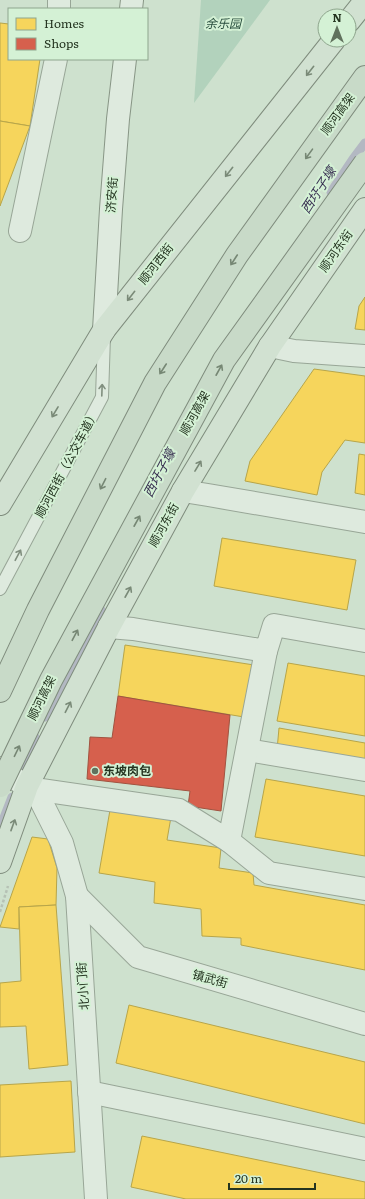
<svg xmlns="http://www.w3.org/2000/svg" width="365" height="1199" font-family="Literata,'Noto Sans SC',serif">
	<rect width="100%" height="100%" fill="#cee1ce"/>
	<path fill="#b2d2bc" d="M 201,0 L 270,0 L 194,103 Z"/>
	<g fill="#f6d55c" stroke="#b7a54a">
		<path d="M 0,23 L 9,24 L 9,59 L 40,59 L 30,126 L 0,121 Z"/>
		<path d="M 0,121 L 30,126 L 0,206 Z"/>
		<path d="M 365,297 L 365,330 L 355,329 L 359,306 Z"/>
		<path d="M 314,369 L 365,376 L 365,443 L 345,440 L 322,472 L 317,495 L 245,481 L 250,461 Z"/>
		<path d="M 359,454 L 365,455 L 365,495 L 355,493 Z"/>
		<path d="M 222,538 L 356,560 L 347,610 L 214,586 Z"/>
		<path d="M 125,645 L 254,665 L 244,717 L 118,696 Z"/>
		<path d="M 288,663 L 365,676 L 365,736 L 277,721 Z"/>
		<path d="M 279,728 L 365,743 L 365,766 L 277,750 Z"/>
		<path d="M 266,779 L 365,796 L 365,856 L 255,837 Z"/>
		<path d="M 110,810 L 171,817 L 167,840 L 221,848 L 219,868 L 253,873 L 254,885 L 365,905 L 365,970 L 241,945 L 241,938 L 202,936 L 201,909 L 154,903 L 155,882 L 99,873 Z"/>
		<path d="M 32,837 L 48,839 L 57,868 L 56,905 L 19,907 L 19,929 L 0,927 Z"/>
		<path d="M 56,905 L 68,1065 L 29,1069 L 26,1026 L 0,1027 L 0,983 L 21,981 L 19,907 Z"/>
		<path d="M 129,1005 L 365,1062 L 365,1124 L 116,1063 Z"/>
		<path d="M 71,1081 L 75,1152 L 0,1157 L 0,1085 Z"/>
		<path d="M 142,1136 L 365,1182 L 365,1199 L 186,1199 L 131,1187 Z"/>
	</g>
	<path fill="#d6604d" stroke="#a15340" d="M 118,696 L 230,715 L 221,811 L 188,806 L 190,791 L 87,779 L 90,737 L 112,738 Z"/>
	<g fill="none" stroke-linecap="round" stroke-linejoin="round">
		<g stroke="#b3b8c2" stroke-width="9">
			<path d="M 331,192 L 353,159 L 365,143"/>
			<path d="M 45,717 L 101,610"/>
			<path d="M 18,782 L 35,737"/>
			<path d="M 0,828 L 12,797"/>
		</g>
		<defs>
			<path id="service" d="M 0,589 L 102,397 L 104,336"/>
			<g id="minor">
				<path d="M 59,9 L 59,0"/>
				<path d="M 20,231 L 56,59"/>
				<path d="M 270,346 L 294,351 L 365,356"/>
				<path d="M 183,491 L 208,495 L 365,522"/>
				<path d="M 109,627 L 133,629 L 266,651 L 274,625 L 365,641"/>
				<path d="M 247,750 L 365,770"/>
				<path d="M 0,768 L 38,795 L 62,843 L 77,896 L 96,1199"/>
				<path d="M 27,786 L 41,790 L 179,810 L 229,841 L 266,651"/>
				<path d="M 229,841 L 269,873 L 365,889"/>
				<path d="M 77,896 L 138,957 L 365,1024"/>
				<path d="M 89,1092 L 365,1149"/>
			</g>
			<g id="secondary">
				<path d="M 131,9 L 132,0"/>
				<path d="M 104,330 L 111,209 L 118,119 L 125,59"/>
			</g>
			<g id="primary">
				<path d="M 349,21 L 365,1"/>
				<path d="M 0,504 L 104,330 L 334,40"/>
				<path d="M 0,862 L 27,786 L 109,627 L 183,491 L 270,346 L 365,209"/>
			</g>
			<path id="trunk" d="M 0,691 L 38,610 L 155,383 L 237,255 L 365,77"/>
		</defs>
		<use href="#service" stroke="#98a697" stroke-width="14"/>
		<use href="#minor" stroke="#98a697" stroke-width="24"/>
		<use href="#secondary" stroke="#889686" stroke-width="24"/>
		<use href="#primary" stroke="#7f8c7d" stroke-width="24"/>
		<use href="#trunk" stroke="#7f8c7d" stroke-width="24"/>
		<path stroke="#b6c2b5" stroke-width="2.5" stroke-dasharray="3 2" stroke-linecap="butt" d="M 0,912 L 8,886"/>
		<use href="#service" stroke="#deeade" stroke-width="12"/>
		<use href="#minor" stroke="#deeade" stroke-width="22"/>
		<use href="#secondary" stroke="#deeade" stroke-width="22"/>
		<use href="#primary" stroke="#d1e1d1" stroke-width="22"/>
		<use href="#trunk" stroke="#c8dac8" stroke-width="22"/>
		<defs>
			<path id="trunk-bridge" d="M 0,786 L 51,680 L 224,360 L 365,163"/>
		</defs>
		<use href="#trunk-bridge" stroke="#7f8c7d" stroke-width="24" stroke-linecap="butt"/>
		<use href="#trunk-bridge" stroke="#c8dac8" stroke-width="22"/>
	</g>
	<defs><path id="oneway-shaft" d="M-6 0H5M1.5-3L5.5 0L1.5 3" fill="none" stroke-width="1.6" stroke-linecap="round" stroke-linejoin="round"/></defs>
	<g stroke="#7a8a78">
		<use href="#oneway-shaft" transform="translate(310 71) rotate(128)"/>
		<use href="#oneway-shaft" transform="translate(229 172) rotate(128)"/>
		<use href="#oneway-shaft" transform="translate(131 296) rotate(128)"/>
		<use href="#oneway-shaft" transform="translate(55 412) rotate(121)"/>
		<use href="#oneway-shaft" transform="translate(198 466) rotate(-59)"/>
		<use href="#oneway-shaft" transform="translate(128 592) rotate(-61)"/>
		<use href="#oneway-shaft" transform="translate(68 707) rotate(-63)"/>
		<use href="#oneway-shaft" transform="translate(13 825) rotate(-70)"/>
	</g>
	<g stroke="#768774">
		<use href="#oneway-shaft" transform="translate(309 154) rotate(126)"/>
		<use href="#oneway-shaft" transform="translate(234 260) rotate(123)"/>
		<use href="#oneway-shaft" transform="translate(163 369) rotate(123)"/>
		<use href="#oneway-shaft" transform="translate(219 370) rotate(-61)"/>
		<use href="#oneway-shaft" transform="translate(103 484) rotate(117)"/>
		<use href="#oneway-shaft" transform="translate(137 521) rotate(-61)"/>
		<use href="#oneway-shaft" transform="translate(75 635) rotate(-62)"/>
		<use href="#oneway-shaft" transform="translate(17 751) rotate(-64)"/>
	</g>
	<g stroke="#818f7f">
		<use href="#oneway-shaft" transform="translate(102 390) rotate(-88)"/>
		<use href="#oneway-shaft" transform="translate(18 555) rotate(-62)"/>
	</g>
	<circle fill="#60715d" stroke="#d4f1d5" stroke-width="1.5" cx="95" cy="771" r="4"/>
	<g text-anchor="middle" stroke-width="4" stroke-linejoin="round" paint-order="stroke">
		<g font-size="12" font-style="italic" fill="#294e3e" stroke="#d4f1d5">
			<text x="223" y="28">余乐园</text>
		</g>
		<g font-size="12" fill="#243420" stroke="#d4f1d5">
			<text transform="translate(338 114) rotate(-54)" y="4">顺河高架</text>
			<text transform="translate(112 195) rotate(-86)" y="4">济安街</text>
			<text transform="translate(336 251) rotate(-55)" y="4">顺河东街</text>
			<text transform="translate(156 264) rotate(-52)" y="4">顺河西街</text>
			<text transform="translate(195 413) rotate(-61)" y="4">顺河高架</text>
			<text transform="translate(67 464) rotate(-62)" y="4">顺河西街（公交车道）</text>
			<text transform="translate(164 525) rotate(-61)" y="4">顺河东街</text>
			<text transform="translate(42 698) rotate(-64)" y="4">顺河高架</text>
			<text transform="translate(210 979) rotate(16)" y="4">镇武街</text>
			<text transform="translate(83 986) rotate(-94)" y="4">北小门街</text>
		</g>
		<g font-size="12" font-weight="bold" fill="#243420" stroke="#d4f1d5" text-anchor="start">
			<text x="103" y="775">东坡肉包</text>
		</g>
		<g font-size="13" font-style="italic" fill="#393152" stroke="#d4f1d5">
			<text transform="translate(318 190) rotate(-57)" y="5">西圩子壕</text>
			<text transform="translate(159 473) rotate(-62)" y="5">西圩子壕</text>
		</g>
	</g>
	<rect x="8" y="8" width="140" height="52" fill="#d4f1d5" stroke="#8ea58d"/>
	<rect x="16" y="18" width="20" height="12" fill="#f6d55c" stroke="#8ea58d"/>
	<text x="44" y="28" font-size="12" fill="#243420">Homes</text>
	<rect x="16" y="38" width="20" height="12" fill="#d6604d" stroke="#8ea58d"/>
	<text x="44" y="48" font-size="12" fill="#243420">Shops</text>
	<g transform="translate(337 28)"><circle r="19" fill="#d4f1d5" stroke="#8ea58d"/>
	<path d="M0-3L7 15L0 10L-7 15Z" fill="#60715d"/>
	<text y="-6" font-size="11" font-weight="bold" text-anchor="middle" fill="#243420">N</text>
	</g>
	<path d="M229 1183v6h86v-6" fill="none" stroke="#243420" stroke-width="2"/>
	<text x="235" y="1183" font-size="12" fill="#243420" stroke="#d4f1d5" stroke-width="3" paint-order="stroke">20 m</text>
</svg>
